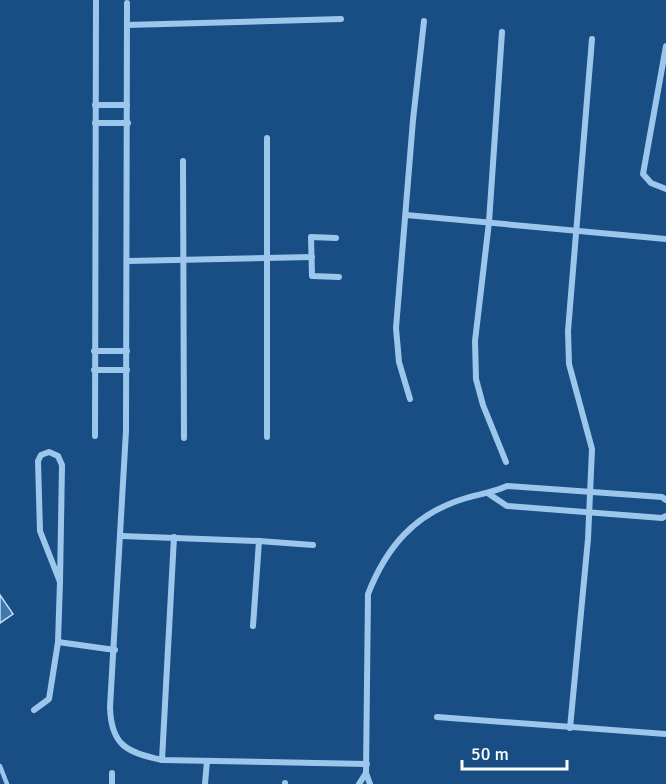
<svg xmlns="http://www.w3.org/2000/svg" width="666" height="784" font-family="Signika,sans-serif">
	<rect width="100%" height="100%" fill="#184e83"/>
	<path fill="#4177ad" stroke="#c2def9" stroke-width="1.5" d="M 0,595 L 13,614 L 0,623 Z"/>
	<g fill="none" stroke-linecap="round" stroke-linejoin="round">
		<path stroke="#9dc6ec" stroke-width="4.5" d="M 0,766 L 7,784"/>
		<g stroke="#9dc6ec" stroke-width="6">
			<path d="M 127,3 L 126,431 L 110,707 C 111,746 127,752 162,760 L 367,764"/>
			<path d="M 127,25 L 341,19"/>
			<path d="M 502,32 L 489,222 L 475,341 L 476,379 L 483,405 L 506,462"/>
			<path d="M 666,46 L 643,174 L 651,183 L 666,189"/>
			<path d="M 95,105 L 127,105"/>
			<path d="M 95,123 L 128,123"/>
			<path d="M 183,161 L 184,438"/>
			<path d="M 406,215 L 666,239"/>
			<path d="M 336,238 L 311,237 L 312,276 L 339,277"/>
			<path d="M 128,261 L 312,257"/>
			<path d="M 94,351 L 127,351"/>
			<path d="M 94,370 L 127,370"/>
			<path d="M 410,399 L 399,362 L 396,328 L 413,120 L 424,21"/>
			<path d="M 95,436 L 96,0"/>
			<path d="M 267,437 L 267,138"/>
			<path d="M 49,452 L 58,456 L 62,465 L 60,582 L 40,531 L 38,461 L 41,455 Z"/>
			<path d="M 489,494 L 507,506 L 662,518 L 666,516"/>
			<path d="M 121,536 L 259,541 L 253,626"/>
			<path d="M 259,541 L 313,545"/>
			<path d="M 58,642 L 115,650"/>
			<path d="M 34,710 L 49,699 L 58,642 L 60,582"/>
			<path d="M 437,717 L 666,734"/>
			<path d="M 570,728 L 588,539 L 592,449 L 569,364 L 568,331 L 592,39"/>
			<path d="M 162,760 L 174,537"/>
			<path d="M 112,784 L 112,773"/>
			<path d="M 205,784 L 207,761"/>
			<path d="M 285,784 L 285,783"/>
			<path d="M 359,784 L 366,773"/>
			<path d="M 370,784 L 366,773 L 368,594 C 386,548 414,514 463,499 C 478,494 492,493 507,486 L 662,497 L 666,500"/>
		</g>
	</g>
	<path d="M462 760v9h105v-9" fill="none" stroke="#ffffff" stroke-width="3"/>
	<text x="471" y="760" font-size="18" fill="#ffffff" stroke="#184e83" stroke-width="4.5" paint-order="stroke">50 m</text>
</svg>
